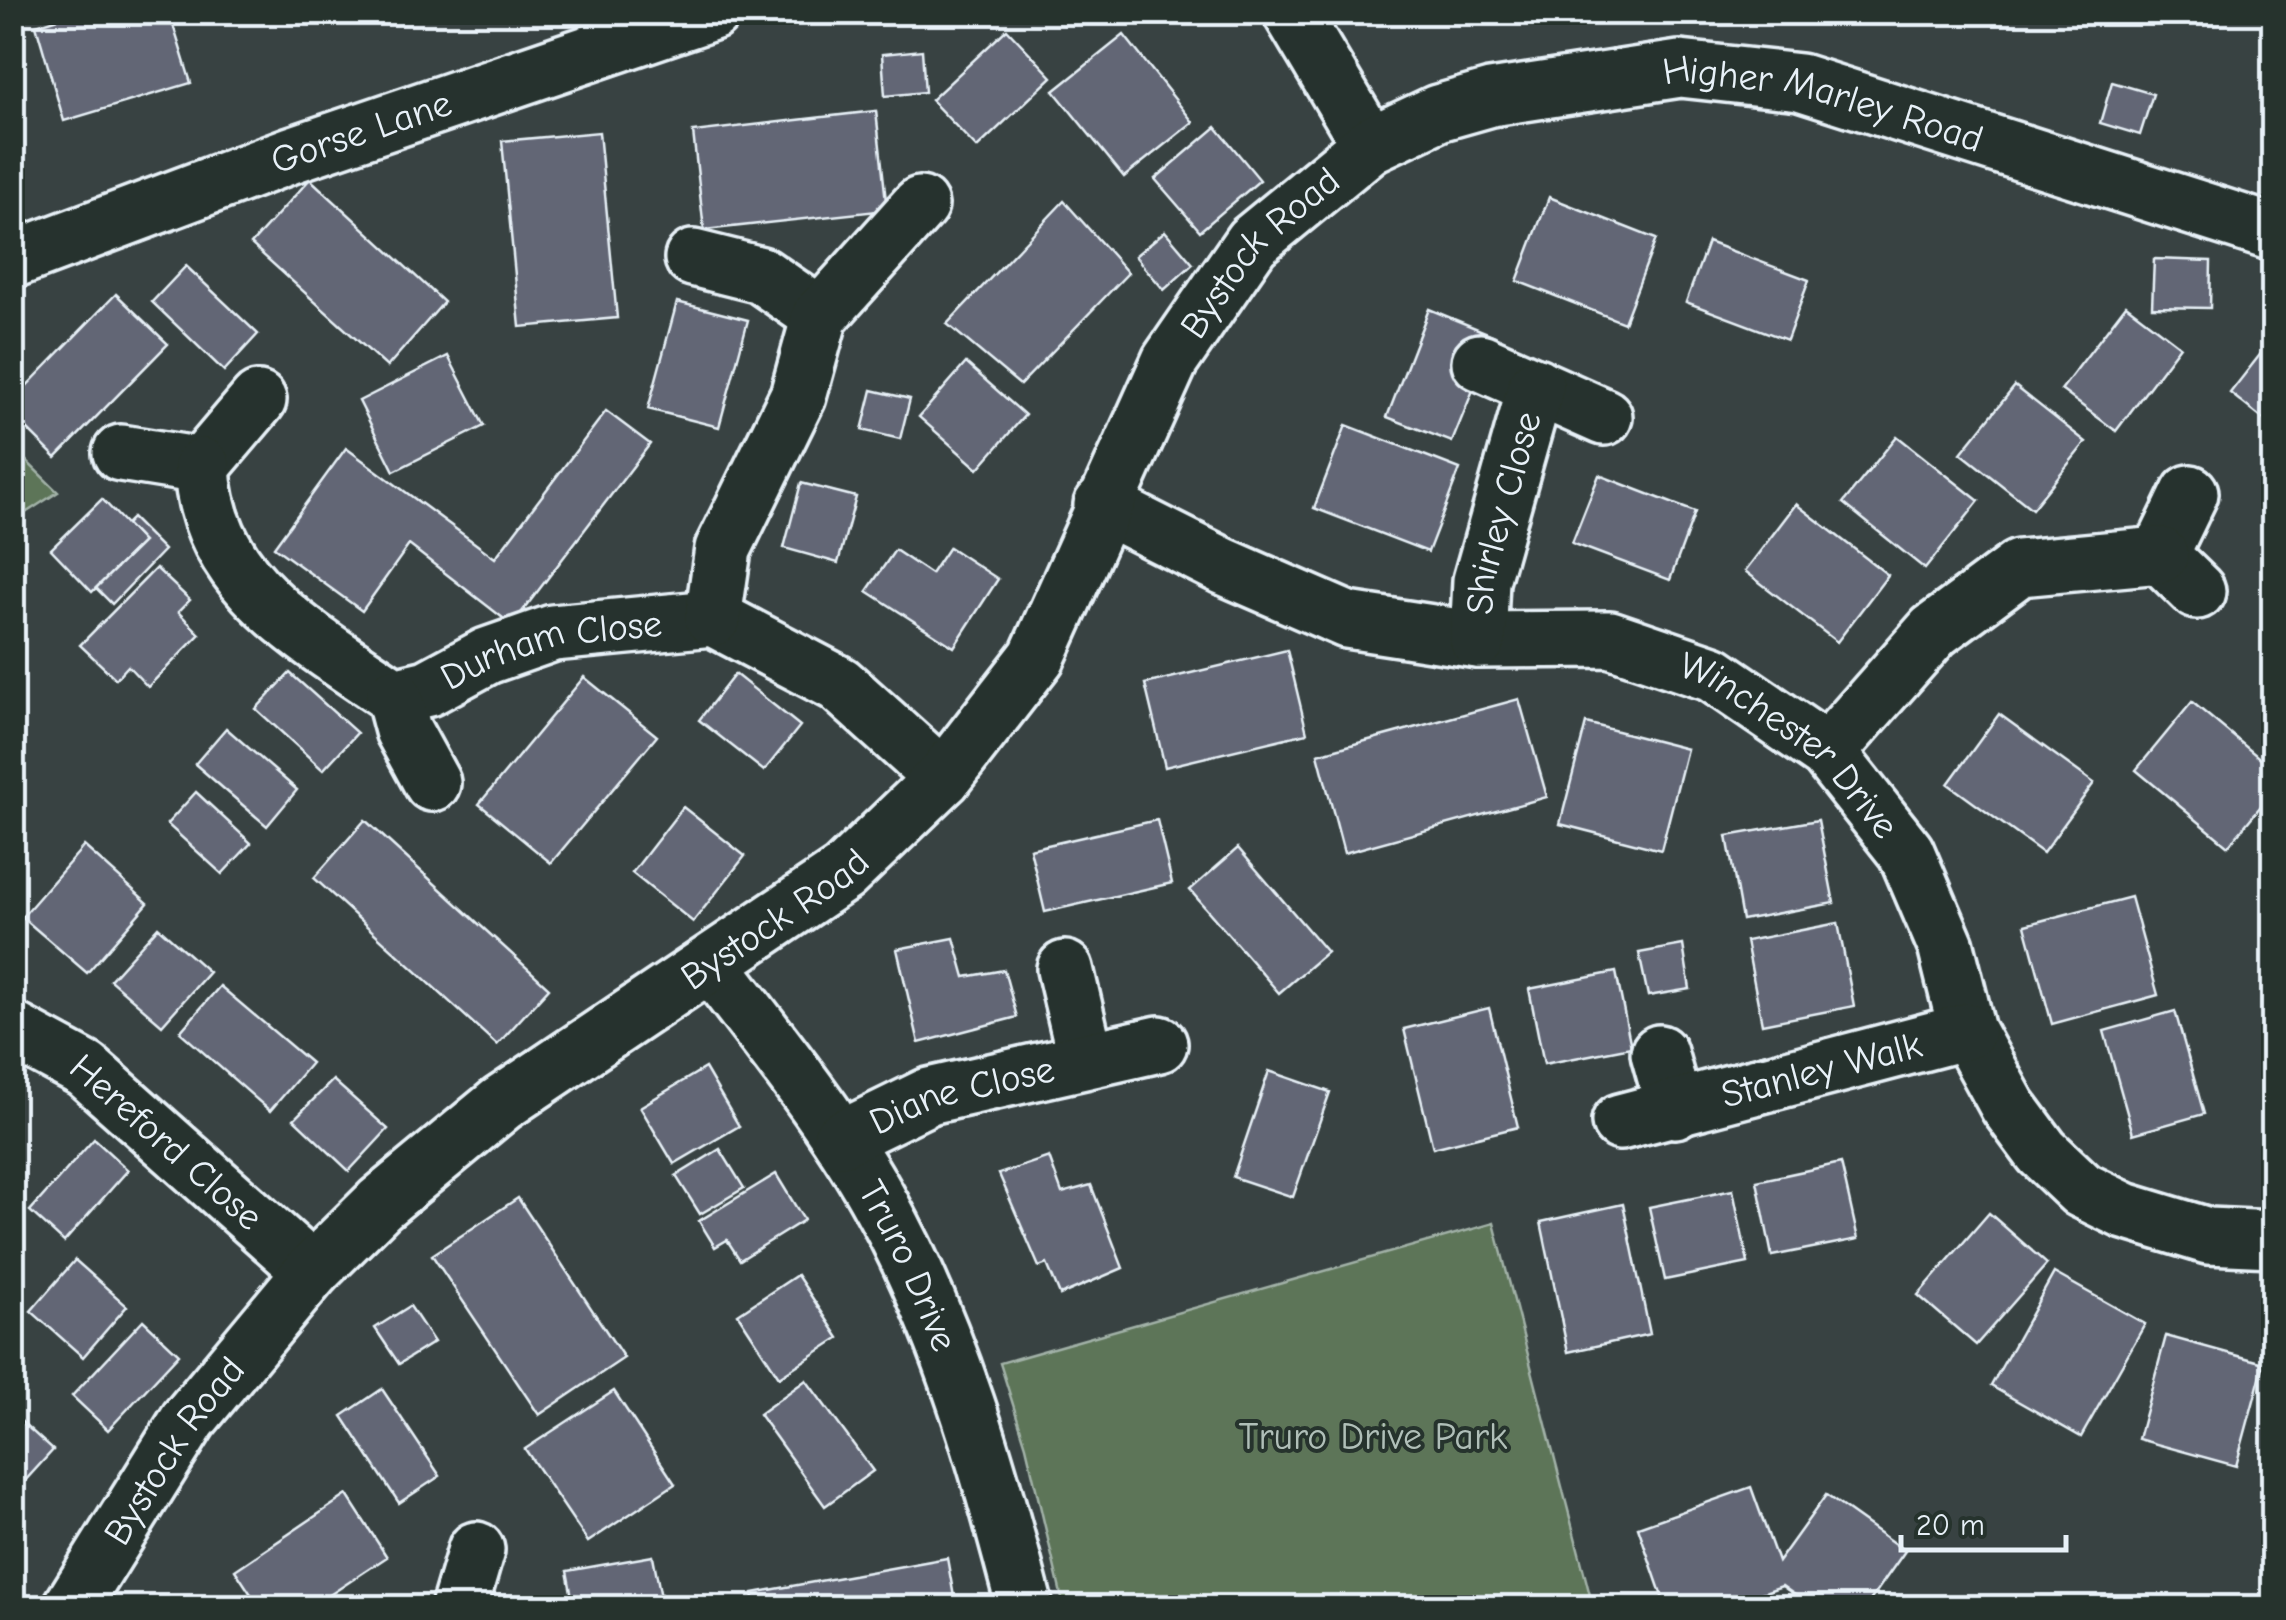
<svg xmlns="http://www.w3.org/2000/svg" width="2286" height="1620" font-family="'Comic Neue',sans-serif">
	<rect width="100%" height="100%" fill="#384242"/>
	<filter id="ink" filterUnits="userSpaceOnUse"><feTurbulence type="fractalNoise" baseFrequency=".01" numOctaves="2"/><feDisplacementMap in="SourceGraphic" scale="20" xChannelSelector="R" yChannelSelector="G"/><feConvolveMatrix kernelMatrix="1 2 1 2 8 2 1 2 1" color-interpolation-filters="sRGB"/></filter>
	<g filter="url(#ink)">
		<g fill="#5d7458" stroke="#a2b2a8" stroke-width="2.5">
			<path d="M 12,447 L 58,492 L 13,521 L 12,521 Z"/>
			<path d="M 1494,1223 L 1593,1607 L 1064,1607 L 1026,1446 L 1000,1363 Z"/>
		</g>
		<g fill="#626674" stroke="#e8f1f8" stroke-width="2.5">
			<path d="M 78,12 L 169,12 L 191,83 L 64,121 L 36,25 Z"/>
			<path d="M 1007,29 L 1052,77 L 977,148 L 931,100 Z"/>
			<path d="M 1124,35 L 1193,122 L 1124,177 L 1054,91 Z"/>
			<path d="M 922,50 L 925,92 L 885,96 L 882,54 Z"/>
			<path d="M 2112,82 L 2153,94 L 2140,135 L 2100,123 Z"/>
			<path d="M 876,111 L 887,210 L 704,230 L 693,132 Z"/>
			<path d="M 1216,127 L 1260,180 L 1200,231 L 1155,179 Z"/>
			<path d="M 599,132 L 617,318 L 520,327 L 502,141 Z"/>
			<path d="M 310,179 L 444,302 L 387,367 L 251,244 Z"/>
			<path d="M 1549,197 L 1656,239 L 1624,323 L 1517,281 Z"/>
			<path d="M 1064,201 L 1128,273 L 1020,385 L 947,324 Z"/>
			<path d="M 1165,231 L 1193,264 L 1164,290 L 1135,256 Z"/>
			<path d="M 1708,242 L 1809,280 L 1787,340 L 1686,302 Z"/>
			<path d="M 2154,259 L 2211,261 L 2210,308 L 2152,307 Z"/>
			<path d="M 186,266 L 258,334 L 224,371 L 152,302 Z"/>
			<path d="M 116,294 L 168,344 L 56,458 L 12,414 L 12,401 Z"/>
			<path d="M 677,302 L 748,320 L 719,427 L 648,409 Z"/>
			<path d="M 2126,305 L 2180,346 L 2116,431 L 2061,390 Z"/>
			<path d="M 1429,309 L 1495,336 L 1452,442 L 1387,417 Z"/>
			<path d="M 2266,347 L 2274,354 L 2274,428 L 2230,393 Z"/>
			<path d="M 448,356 L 484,426 L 394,471 L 359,401 Z"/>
			<path d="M 966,363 L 1025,415 L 978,469 L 919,417 Z"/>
			<path d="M 2015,386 L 2086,442 L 2032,509 L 1961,453 Z"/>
			<path d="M 872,390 L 910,399 L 900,439 L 862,430 Z"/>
			<path d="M 606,411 L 650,444 L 512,625 L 409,545 L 362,611 L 274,547 L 346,448 L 495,558 Z"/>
			<path d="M 1346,425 L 1460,469 L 1428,552 L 1314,508 Z"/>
			<path d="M 1897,436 L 1979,501 L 1925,569 L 1843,503 Z"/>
			<path d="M 1599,475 L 1695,512 L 1670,580 L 1572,543 Z"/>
			<path d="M 801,483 L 856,497 L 838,563 L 784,548 Z"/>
			<path d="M 102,499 L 143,542 L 92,592 L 51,549 Z"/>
			<path d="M 1796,504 L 1888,575 L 1837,642 L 1745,571 Z"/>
			<path d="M 132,518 L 164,550 L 112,604 L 96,588 L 143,542 L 126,524 Z"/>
			<path d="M 949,547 L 998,579 L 954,647 L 867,591 L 895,550 L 931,574 Z"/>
			<path d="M 156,568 L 190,600 L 178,612 L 200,634 L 148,687 L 128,666 L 116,679 L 80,645 Z"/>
			<path d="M 1287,650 L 1307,733 L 1165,767 L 1145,684 Z"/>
			<path d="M 290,673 L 357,733 L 323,770 L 256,709 Z"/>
			<path d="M 735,674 L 800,726 L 764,771 L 699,720 Z"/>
			<path d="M 584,677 L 657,736 L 551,863 L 479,804 Z"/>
			<path d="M 1519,699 L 1547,797 L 1344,853 L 1318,754 Z"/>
			<path d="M 2192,702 L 2274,770 L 2274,790 L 2228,846 L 2136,770 Z"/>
			<path d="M 1999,714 L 2094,783 L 2043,853 L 1948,784 Z"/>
			<path d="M 1586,723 L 1687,749 L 1661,850 L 1560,824 Z"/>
			<path d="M 226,728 L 297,790 L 267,826 L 195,764 Z"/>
			<path d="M 196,792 L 251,843 L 222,874 L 167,824 Z"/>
			<path d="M 683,807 L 745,856 L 693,922 L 632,873 Z"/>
			<path d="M 365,820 L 549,988 L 497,1045 L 314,878 Z"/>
			<path d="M 1157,820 L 1172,883 L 1045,912 L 1030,849 Z"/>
			<path d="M 1818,820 L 1834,903 L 1742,920 L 1727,836 Z"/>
			<path d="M 84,846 L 148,903 L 87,973 L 22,917 Z"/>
			<path d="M 1238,848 L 1327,952 L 1279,993 L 1190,890 Z"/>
			<path d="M 2131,897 L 2158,995 L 2052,1024 L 2025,925 Z"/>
			<path d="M 1838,923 L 1854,1006 L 1762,1024 L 1746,941 Z"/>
			<path d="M 158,927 L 209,972 L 162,1025 L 110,980 Z"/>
			<path d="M 954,938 L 965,977 L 1004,970 L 1017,1017 L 919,1043 L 897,949 Z"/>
			<path d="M 1683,945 L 1690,989 L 1648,996 L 1639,953 Z"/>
			<path d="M 1616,972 L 1631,1047 L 1544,1064 L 1529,989 Z"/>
			<path d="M 220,986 L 311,1063 L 270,1111 L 180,1032 Z"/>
			<path d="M 1489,1008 L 1518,1127 L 1433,1148 L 1404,1029 Z"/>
			<path d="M 2175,1011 L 2204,1114 L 2133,1134 L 2104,1031 Z"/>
			<path d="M 705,1068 L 739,1126 L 674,1164 L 640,1107 Z"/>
			<path d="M 1269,1071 L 1330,1092 L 1293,1197 L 1233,1177 Z"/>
			<path d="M 333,1080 L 388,1129 L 349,1171 L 294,1119 Z"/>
			<path d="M 94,1139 L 128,1170 L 64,1242 L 30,1211 Z"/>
			<path d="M 720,1149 L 744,1188 L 700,1214 L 676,1176 Z"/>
			<path d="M 1049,1157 L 1062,1193 L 1091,1185 L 1123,1268 L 1060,1295 L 1047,1264 L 1039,1267 L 999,1174 Z"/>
			<path d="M 1841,1163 L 1858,1239 L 1772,1256 L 1757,1181 Z"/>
			<path d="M 776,1174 L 804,1220 L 740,1260 L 727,1240 L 715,1247 L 699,1221 Z"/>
			<path d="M 1733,1190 L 1748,1263 L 1665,1280 L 1649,1207 Z"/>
			<path d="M 518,1198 L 624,1358 L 539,1415 L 432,1255 Z"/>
			<path d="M 1623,1204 L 1650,1334 L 1568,1352 L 1541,1222 Z"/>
			<path d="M 1989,1213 L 2047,1264 L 1976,1345 L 1918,1295 Z"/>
			<path d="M 75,1260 L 127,1306 L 83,1357 L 31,1311 Z"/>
			<path d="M 2054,1273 L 2145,1324 L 2081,1437 L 1991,1386 Z"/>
			<path d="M 797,1275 L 839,1338 L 779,1377 L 738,1314 Z"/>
			<path d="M 410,1306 L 434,1342 L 399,1364 L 375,1328 Z"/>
			<path d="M 143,1320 L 179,1354 L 108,1430 L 72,1396 Z"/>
			<path d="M 2166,1336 L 2264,1363 L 2236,1466 L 2138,1439 Z"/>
			<path d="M 806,1380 L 873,1471 L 825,1506 L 759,1414 Z"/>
			<path d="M 382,1389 L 440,1476 L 399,1503 L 342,1416 Z"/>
			<path d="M 614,1391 L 675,1484 L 588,1542 L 525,1449 Z"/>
			<path d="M 12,1413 L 53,1450 L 12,1495 Z"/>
			<path d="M 1751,1487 L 1778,1562 L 1826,1495 L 1905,1551 L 1865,1608 L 1813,1608 L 1782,1586 L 1719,1608 L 1666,1608 L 1638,1527 Z"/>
			<path d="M 347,1495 L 387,1557 L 310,1608 L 260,1608 L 235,1570 Z"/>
			<path d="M 653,1556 L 663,1608 L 574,1608 L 567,1571 Z"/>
			<path d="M 947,1558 L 956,1608 L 756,1608 L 753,1593 Z"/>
		</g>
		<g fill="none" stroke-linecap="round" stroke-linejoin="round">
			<defs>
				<g id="minor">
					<path d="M 1291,12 L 1370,145"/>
					<path d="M 693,258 L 761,275 L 820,316"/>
					<path id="s1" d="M 12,260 L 294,154 L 712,12"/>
					<path d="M 1480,362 L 1604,417"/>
					<path d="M 121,453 L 202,466 L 258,400"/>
					<path id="s2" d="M 202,466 C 206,583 307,636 394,696 L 428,688 L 487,656 L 553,633 L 713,618 L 839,684 L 943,778"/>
					<path d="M 2190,493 L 2160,555 L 2197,591"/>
					<path id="s3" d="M 1102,505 L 1223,566 L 1347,620 L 1478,640 L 1610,639 L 1713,674 L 1827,752 L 1906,852 L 1946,946 L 1967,1031 L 2008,1106 L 2042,1152 L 2082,1190 L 2125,1211 L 2208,1236 L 2274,1239"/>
					<path d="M 713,618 L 723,549 L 798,396 L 820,316 L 920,205"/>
					<path id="s4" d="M 1478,640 L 1481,581 L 1536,386"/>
					<path d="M 394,696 L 403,730 L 432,783"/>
					<path d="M 1827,752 L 1934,631 L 2019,568 L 2160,555"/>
					<path id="s5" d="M 711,964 C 770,1043 835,1120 882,1207 C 950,1331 990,1471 1025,1608"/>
					<path d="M 1065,969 L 1086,1059"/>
					<path id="s6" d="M 12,1030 L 86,1070 L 312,1271"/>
					<path d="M 1659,1053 L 1675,1110"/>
					<path id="s7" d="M 1620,1122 L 1967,1031"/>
					<path id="s8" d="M 841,1139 L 929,1096 L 1159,1044"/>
					<path id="s9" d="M 71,1608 L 189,1419 L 312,1271 L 380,1204 L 501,1104 L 843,874 L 943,778 L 1037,657 L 1170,361 L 1252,242 L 1370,145 L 1438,113 L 1491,98 L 1680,69 L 1800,82 L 2274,233"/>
					<path d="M 459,1608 L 476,1550"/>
				</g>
			</defs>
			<use href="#minor" stroke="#e8f1f8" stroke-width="62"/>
			<use href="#minor" stroke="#26332d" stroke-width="55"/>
		</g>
	</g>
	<g text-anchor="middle" stroke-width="8" stroke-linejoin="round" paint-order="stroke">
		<g font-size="38" fill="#e8f1f8" stroke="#26332d">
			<text dy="13" stroke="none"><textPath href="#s9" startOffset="2462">Higher Marley Road</textPath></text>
			<text dy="13" stroke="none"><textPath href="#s1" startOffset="372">Gorse Lane</textPath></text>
			<text dy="13" stroke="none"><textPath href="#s9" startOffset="1838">Bystock Road</textPath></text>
			<text dy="13" stroke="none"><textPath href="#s4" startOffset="130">Shirley Close</textPath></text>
			<text dy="13" stroke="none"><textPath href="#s2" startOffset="480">Durham Close</textPath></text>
			<text dy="13" stroke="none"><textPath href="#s3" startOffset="748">Winchester Drive</textPath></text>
			<text dy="13" stroke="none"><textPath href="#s9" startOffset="998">Bystock Road</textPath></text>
			<text dy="13" stroke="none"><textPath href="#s7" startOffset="208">Stanley Walk</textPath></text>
			<text dy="13" stroke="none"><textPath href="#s8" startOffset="130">Diane Close</textPath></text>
			<text dy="13" stroke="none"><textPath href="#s6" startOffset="192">Hereford Close</textPath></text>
			<text dy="13" stroke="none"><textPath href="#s5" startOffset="362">Truro Drive</textPath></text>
			<text dy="13" stroke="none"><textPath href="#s9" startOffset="188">Bystock Road</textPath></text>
		</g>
		<g font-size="38" fill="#b0bfb8" stroke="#26332d">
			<text x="1373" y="1449">Truro Drive Park</text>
		</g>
	</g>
	<rect width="2286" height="1620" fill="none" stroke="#26332d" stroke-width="50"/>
	<rect x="25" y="25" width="2236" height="1570" fill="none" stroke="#e8f1f8" stroke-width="4" filter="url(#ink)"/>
	<path d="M1901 1535v15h165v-15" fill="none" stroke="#e8f1f8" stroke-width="5"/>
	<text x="1916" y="1535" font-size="30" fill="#e8f1f8" stroke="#26332d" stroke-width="8" paint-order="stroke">20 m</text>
</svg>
